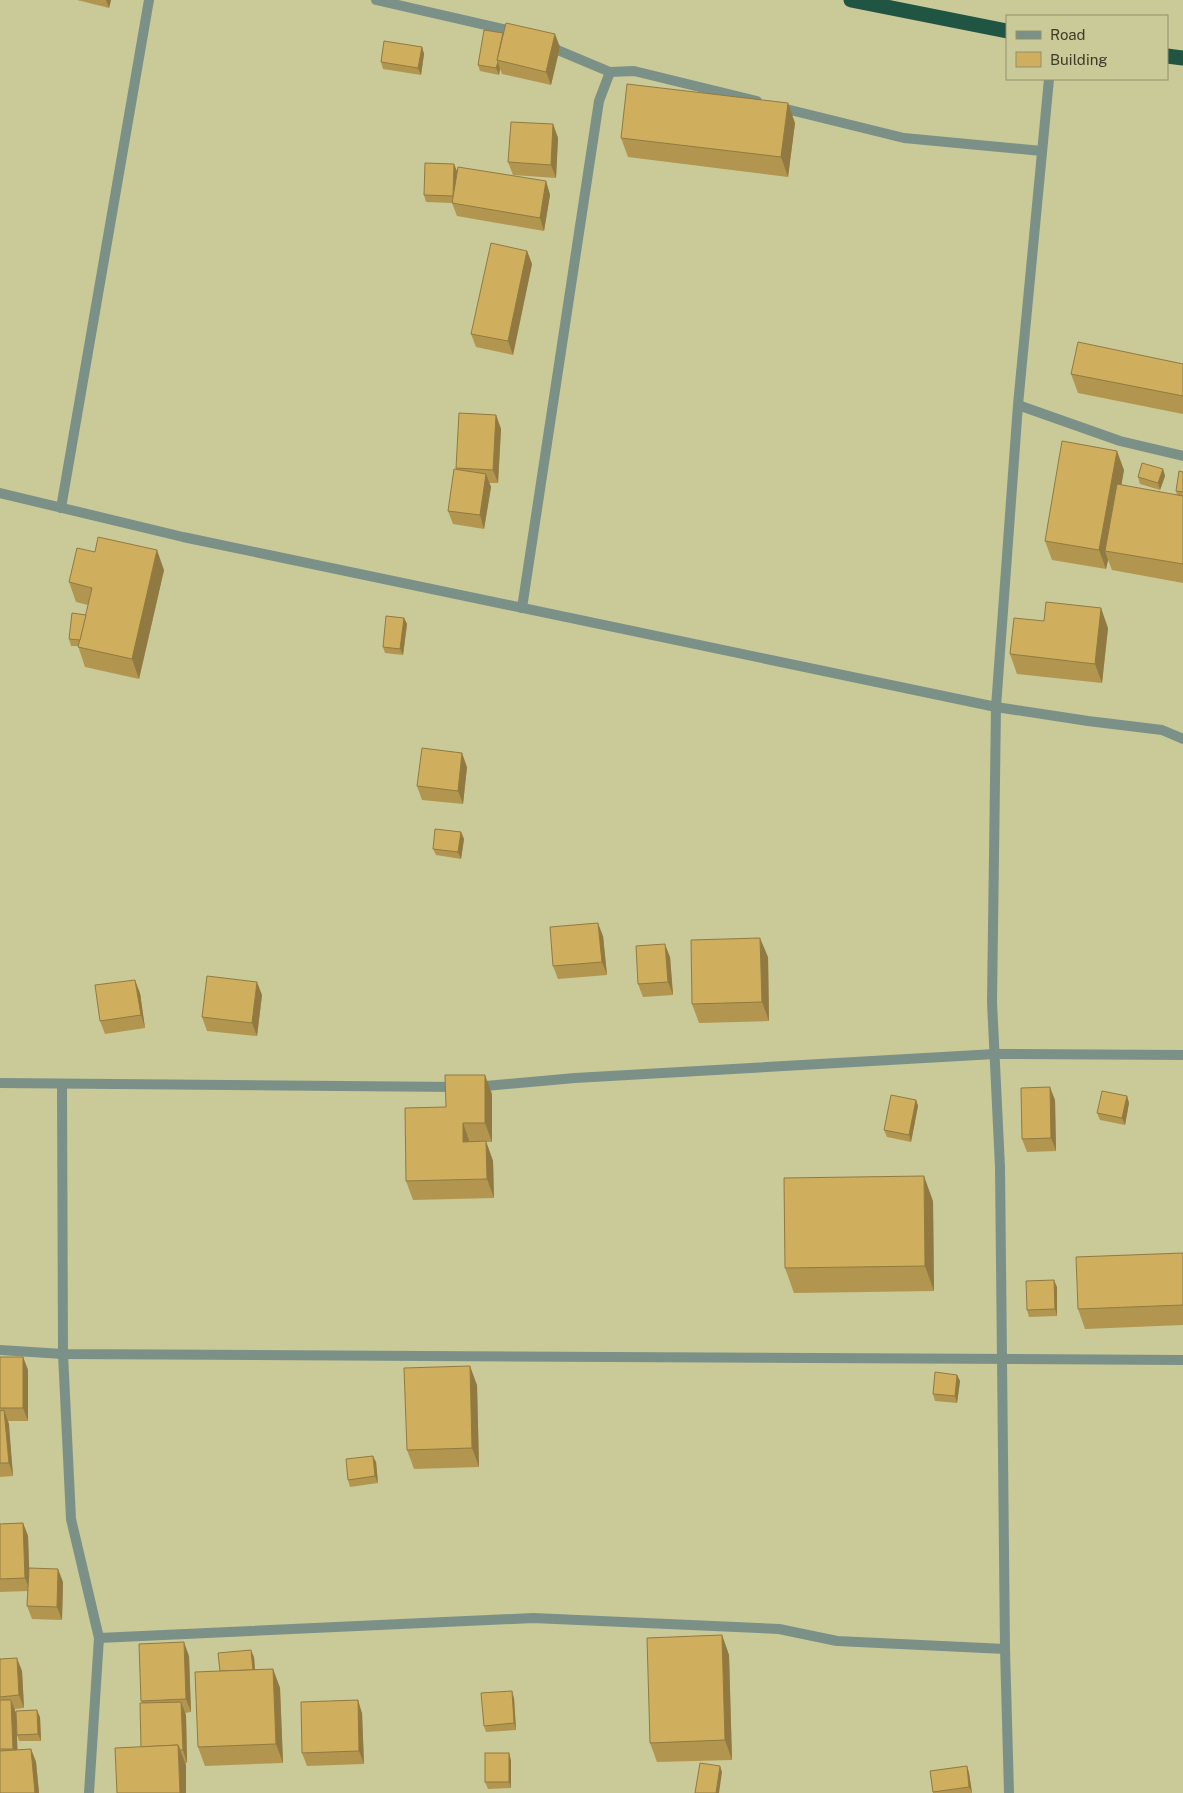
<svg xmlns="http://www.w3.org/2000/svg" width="1183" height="1793" font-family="'Public Sans',sans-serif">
	<rect width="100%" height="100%" fill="#cac998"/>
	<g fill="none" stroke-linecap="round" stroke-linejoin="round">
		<g stroke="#7b9187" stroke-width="10">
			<path d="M 376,0 L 516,32"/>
			<path d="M 548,46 L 610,72 L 634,71 L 757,101"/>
			<path d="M 778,107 L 904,138 L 1042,151"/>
			<path d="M 1018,405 L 1120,441 L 1183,456"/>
			<path d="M 0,493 L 183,537 L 996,707 L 1088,721 L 1162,730 L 1183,739"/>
			<path d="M 61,508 L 149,0"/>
			<path d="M 522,608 L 599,101 L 610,72"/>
			<path d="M 0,1083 L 458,1087"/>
			<path d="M 62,1084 L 63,1354 L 71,1519 L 99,1638 L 89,1793"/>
			<path d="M 475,1087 L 575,1078 L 995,1054 L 1183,1055"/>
			<path d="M 0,1350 L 63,1354 L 1183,1360"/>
			<path d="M 99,1638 L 533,1618 L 779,1629 L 837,1641 L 1005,1649"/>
			<path d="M 1009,1793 L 1005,1649 L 1000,1167 L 992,1002 L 996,707 L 1018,405 L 1049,79"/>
		</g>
		<g stroke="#1f5542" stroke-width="15">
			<path d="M 851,0 L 1007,31"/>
			<path d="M 1167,56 L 1183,58"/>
		</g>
	</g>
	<g fill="#b29650">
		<path d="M 77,0 L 111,0 L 109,8 Z"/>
		<path d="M 422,47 L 424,54 L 421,75 L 383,69 L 381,62 Z"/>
		<path d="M 560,47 L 551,85 L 502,74 L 500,69 L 499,75 L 480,71 L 478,65 Z"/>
		<path d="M 795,123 L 788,177 L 628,157 L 621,138 Z"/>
		<path d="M 553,124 L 558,138 L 556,178 L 513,175 L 508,162 Z"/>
		<path d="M 457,171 L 456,178 L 546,181 L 550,195 L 544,231 L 457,216 L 452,203 L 426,202 L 424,195 Z"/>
		<path d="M 527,251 L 532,264 L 513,355 L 476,347 L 471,334 Z"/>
		<path d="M 1183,364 L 1183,414 L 1078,393 L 1071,374 Z"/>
		<path d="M 496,415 L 501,429 L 498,483 L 489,483 L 491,487 L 484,529 L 453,524 L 448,511 L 456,468 Z"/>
		<path d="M 1163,469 L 1165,476 L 1160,490 L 1140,484 L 1138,477 Z"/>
		<path d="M 1124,470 L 1121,485 L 1177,495 L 1176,491 L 1183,472 L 1183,583 L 1112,570 L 1108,560 L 1106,569 L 1052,560 L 1045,541 Z"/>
		<path d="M 164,570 L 139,679 L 85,667 L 78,646 L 71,646 L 69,639 L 86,615 L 88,605 L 76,602 L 69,582 Z"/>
		<path d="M 404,618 L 407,624 L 403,655 L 385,653 L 383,647 Z"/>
		<path d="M 1108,628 L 1102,683 L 1017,674 L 1010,654 Z"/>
		<path d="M 467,767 L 463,804 L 422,800 L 417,786 Z"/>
		<path d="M 461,832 L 464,839 L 461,859 L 436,855 L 433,849 Z"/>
		<path d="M 603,936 L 607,975 L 558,979 L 553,966 Z"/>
		<path d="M 670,957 L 673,995 L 643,997 L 638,984 Z"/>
		<path d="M 768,957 L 769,1021 L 699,1023 L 692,1004 Z"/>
		<path d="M 140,993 L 145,1028 L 105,1034 L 100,1021 Z"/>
		<path d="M 262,995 L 257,1036 L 207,1031 L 202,1017 Z"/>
		<path d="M 492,1094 L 492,1142 L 486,1142 L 493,1161 L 494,1198 L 413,1200 L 406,1181 L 446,1107 Z"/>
		<path d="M 1127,1096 L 1129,1103 L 1125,1125 L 1100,1120 L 1097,1113 Z"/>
		<path d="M 916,1100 L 918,1106 L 911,1142 L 887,1137 L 884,1130 Z"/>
		<path d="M 1055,1100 L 1056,1151 L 1027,1152 L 1022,1139 Z"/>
		<path d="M 933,1201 L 934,1291 L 794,1293 L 785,1268 Z"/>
		<path d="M 1183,1253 L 1183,1325 L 1085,1329 L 1078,1309 Z"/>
		<path d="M 1057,1287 L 1057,1316 L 1029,1317 L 1027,1310 Z"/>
		<path d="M 0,1357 L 23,1357 L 28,1370 L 28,1421 L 8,1421 L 13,1476 L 0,1477 Z"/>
		<path d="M 957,1375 L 960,1381 L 957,1403 L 935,1401 L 933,1394 Z"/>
		<path d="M 477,1385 L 479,1467 L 414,1469 L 407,1450 Z"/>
		<path d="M 376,1462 L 378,1483 L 350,1487 L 348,1480 Z"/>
		<path d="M 23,1523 L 28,1536 L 29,1568 L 63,1582 L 62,1620 L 32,1619 L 27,1606 L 28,1591 L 0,1592 L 0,1524 Z"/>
		<path d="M 722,1635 L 729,1655 L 732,1760 L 657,1762 L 650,1743 Z"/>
		<path d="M 189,1656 L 191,1712 L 185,1713 L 186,1715 L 187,1763 L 185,1763 L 186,1765 L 141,1747 L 142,1703 L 141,1701 Z"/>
		<path d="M 254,1657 L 255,1670 L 273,1669 L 280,1688 L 283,1763 L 205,1766 L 198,1747 Z"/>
		<path d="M 0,1659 L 22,1671 L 24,1708 L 15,1709 L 17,1750 L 31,1749 L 36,1762 L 39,1793 L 0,1793 Z"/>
		<path d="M 514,1698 L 516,1730 L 486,1732 L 484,1726 Z"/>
		<path d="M 362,1713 L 364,1764 L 307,1766 L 302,1753 Z"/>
		<path d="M 40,1717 L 41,1741 L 19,1741 L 17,1735 Z"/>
		<path d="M 511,1760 L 511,1788 L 488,1789 L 485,1782 Z"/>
		<path d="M 967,1766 L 969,1773 L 972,1793 L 933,1793 L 930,1771 Z"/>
	</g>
	<g fill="#917a41">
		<path d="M 106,0 L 111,0 L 109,8 Z"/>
		<path d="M 555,34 L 560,47 L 551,85 L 546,72 Z"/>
		<path d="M 422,47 L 424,54 L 421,75 L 418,68 Z"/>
		<path d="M 498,62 L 500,69 L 499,75 L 496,68 Z"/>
		<path d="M 788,103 L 795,123 L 788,177 L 781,157 Z"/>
		<path d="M 553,124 L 558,138 L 556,178 L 551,165 Z"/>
		<path d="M 454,164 L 457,171 L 455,203 L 453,196 Z"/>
		<path d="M 546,181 L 550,195 L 544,231 L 540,218 Z"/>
		<path d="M 527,251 L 532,264 L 513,355 L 508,341 Z"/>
		<path d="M 496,415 L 501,429 L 498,483 L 493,470 Z"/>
		<path d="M 1117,451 L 1124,470 L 1110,552 L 1105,551 L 1108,560 L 1106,569 L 1099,550 Z"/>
		<path d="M 1163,469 L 1165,476 L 1160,490 L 1158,483 Z"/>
		<path d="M 486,474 L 491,487 L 484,529 L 480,515 Z"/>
		<path d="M 157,550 L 164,570 L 139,679 L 132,659 Z"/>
		<path d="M 1101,608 L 1108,628 L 1102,683 L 1095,664 Z"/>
		<path d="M 404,618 L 407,624 L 403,655 L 400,649 Z"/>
		<path d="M 462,753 L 467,767 L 463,804 L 458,791 Z"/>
		<path d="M 461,832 L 464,839 L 461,859 L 458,852 Z"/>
		<path d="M 598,923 L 603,936 L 607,975 L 602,962 Z"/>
		<path d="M 760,938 L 768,957 L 769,1021 L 762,1002 Z"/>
		<path d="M 665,944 L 670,957 L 673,995 L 668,982 Z"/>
		<path d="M 135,980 L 140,993 L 145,1028 L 141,1015 Z"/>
		<path d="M 257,982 L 262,995 L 257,1036 L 252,1023 Z"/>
		<path d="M 485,1075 L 492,1094 L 492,1142 L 485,1123 Z"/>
		<path d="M 1050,1087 L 1055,1100 L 1056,1151 L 1051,1138 Z"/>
		<path d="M 1127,1096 L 1129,1103 L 1125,1125 L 1122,1118 Z"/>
		<path d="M 916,1100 L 918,1106 L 911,1142 L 909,1135 Z"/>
		<path d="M 463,1123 L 470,1143 L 463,1142 Z"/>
		<path d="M 486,1141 L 493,1161 L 494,1198 L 487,1179 Z"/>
		<path d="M 924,1176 L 933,1201 L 934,1291 L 925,1266 Z"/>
		<path d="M 1054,1280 L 1057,1287 L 1057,1316 L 1055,1309 Z"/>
		<path d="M 23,1357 L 28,1370 L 28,1421 L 23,1408 Z"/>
		<path d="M 470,1366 L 477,1385 L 479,1467 L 472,1448 Z"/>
		<path d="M 957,1375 L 960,1381 L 957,1403 L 955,1396 Z"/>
		<path d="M 4,1410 L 9,1424 L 13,1476 L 9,1463 Z"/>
		<path d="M 373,1456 L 376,1462 L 378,1483 L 375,1476 Z"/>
		<path d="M 23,1523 L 28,1536 L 30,1591 L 25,1578 Z"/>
		<path d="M 58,1569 L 63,1582 L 62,1620 L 57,1607 Z"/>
		<path d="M 722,1635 L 729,1655 L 732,1760 L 725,1740 Z"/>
		<path d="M 184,1642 L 189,1656 L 191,1712 L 186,1699 Z"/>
		<path d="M 251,1650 L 254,1657 L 256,1684 L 254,1677 Z"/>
		<path d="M 17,1658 L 22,1671 L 24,1708 L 19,1695 Z"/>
		<path d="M 273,1669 L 280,1688 L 283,1763 L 276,1744 Z"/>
		<path d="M 512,1691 L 514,1698 L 516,1730 L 514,1723 Z"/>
		<path d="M 11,1700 L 16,1713 L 18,1762 L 13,1749 Z"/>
		<path d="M 358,1700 L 362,1713 L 364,1764 L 359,1751 Z"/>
		<path d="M 181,1702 L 186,1715 L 187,1763 L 183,1750 Z"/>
		<path d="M 37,1710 L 40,1717 L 41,1741 L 38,1734 Z"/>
		<path d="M 178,1745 L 186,1765 L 186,1793 L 180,1793 Z"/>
		<path d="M 31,1749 L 36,1762 L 39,1793 L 35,1793 Z"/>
		<path d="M 509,1753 L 511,1760 L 511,1788 L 509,1782 Z"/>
		<path d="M 720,1766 L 722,1772 L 719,1793 L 716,1793 Z"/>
		<path d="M 967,1766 L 969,1773 L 972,1793 L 969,1787 Z"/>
	</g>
	<g fill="#cfae5d" stroke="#917a41">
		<path d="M 506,23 L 555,34 L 546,72 L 497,60 Z"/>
		<path d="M 484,30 L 503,33 L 497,60 L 498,62 L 496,68 L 478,65 Z"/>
		<path d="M 384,41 L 422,47 L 418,68 L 381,62 Z"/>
		<path d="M 627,84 L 788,103 L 781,157 L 621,138 Z"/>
		<path d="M 511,122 L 553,124 L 551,165 L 508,162 Z"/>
		<path d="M 425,163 L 454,164 L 453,196 L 424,195 Z"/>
		<path d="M 458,167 L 546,181 L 540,218 L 452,203 Z"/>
		<path d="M 491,243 L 527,251 L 508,341 L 471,334 Z"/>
		<path d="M 1078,342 L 1183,364 L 1183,396 L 1071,374 Z"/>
		<path d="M 459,413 L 496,415 L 493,470 L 456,468 Z"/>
		<path d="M 1062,441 L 1117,451 L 1099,550 L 1045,541 Z"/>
		<path d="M 1142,463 L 1163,469 L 1158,483 L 1138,477 Z"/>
		<path d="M 454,469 L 486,474 L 480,515 L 448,511 Z"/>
		<path d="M 1179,471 L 1183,472 L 1183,492 L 1176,491 Z"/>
		<path d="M 1117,484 L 1183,496 L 1183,564 L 1105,551 Z"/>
		<path d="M 98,537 L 157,550 L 132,659 L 78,647 L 92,588 L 69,582 L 77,548 L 95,552 Z"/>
		<path d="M 1046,602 L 1101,608 L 1095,664 L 1010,654 L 1014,618 L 1044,621 Z"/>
		<path d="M 72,613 L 86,615 L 80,640 L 69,639 Z"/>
		<path d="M 386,616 L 404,618 L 400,649 L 383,647 Z"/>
		<path d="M 422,748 L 462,753 L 458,791 L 417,786 Z"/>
		<path d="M 435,829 L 461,832 L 458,852 L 433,849 Z"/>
		<path d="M 598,923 L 602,962 L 553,966 L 550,927 Z"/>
		<path d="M 760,938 L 762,1002 L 692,1004 L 691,940 Z"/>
		<path d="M 665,944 L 668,982 L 638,984 L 636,946 Z"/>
		<path d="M 207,976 L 257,982 L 252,1023 L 202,1017 Z"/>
		<path d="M 135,980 L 141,1015 L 100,1021 L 95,985 Z"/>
		<path d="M 445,1075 L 485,1075 L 485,1123 L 463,1123 L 463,1142 L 486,1141 L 487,1179 L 406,1181 L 405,1108 L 446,1107 Z"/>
		<path d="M 1050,1087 L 1051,1138 L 1022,1139 L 1021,1088 Z"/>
		<path d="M 1102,1091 L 1127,1096 L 1122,1118 L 1097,1113 Z"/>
		<path d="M 891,1095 L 916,1100 L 909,1135 L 884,1130 Z"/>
		<path d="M 924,1176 L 925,1266 L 785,1268 L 784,1178 Z"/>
		<path d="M 1183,1253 L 1183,1305 L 1078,1309 L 1076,1257 Z"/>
		<path d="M 1054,1280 L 1055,1309 L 1027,1310 L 1026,1281 Z"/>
		<rect x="0" y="1357" width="23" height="51"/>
		<path d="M 470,1366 L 472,1448 L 407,1450 L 404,1368 Z"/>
		<path d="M 935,1372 L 957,1375 L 955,1396 L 933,1394 Z"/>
		<path d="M 4,1410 L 9,1463 L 0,1463 L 0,1411 Z"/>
		<path d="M 373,1456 L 375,1476 L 348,1480 L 346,1459 Z"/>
		<path d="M 23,1523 L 25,1578 L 0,1579 L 0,1524 Z"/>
		<path d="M 29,1568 L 58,1569 L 57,1607 L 27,1606 Z"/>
		<path d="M 722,1635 L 725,1740 L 650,1743 L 647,1638 Z"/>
		<path d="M 184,1642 L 186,1699 L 141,1701 L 139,1644 Z"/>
		<path d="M 251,1650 L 253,1670 L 220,1671 L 218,1653 Z"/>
		<path d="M 17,1658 L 19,1695 L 0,1697 L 0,1659 Z"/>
		<path d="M 273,1669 L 276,1744 L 198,1747 L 195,1672 Z"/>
		<path d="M 512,1691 L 514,1723 L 484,1726 L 481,1693 Z"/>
		<path d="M 0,1700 L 11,1700 L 13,1749 L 0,1749 Z"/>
		<path d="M 358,1700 L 359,1751 L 302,1753 L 301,1702 Z"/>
		<path d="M 181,1702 L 183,1750 L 180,1750 L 178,1745 L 141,1747 L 140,1703 Z"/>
		<path d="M 37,1710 L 38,1734 L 17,1735 L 16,1711 Z"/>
		<path d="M 178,1745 L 180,1793 L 117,1793 L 115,1748 Z"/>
		<path d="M 31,1749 L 35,1793 L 0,1793 L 0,1751 Z"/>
		<rect x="485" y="1753" width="24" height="29"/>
		<path d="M 700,1763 L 720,1766 L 716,1793 L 695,1793 Z"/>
		<path d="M 967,1766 L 969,1787 L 933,1792 L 930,1771 Z"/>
	</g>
	<rect x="1006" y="15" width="162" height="65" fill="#cac998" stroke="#92916b"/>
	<rect x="1016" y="31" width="25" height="8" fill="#7b9187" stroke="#92916b"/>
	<text x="1050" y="40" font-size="15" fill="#3d3c28">Road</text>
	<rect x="1016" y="52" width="25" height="15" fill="#cfae5d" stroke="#92916b"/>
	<text x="1050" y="65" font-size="15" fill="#3d3c28">Building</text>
</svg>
